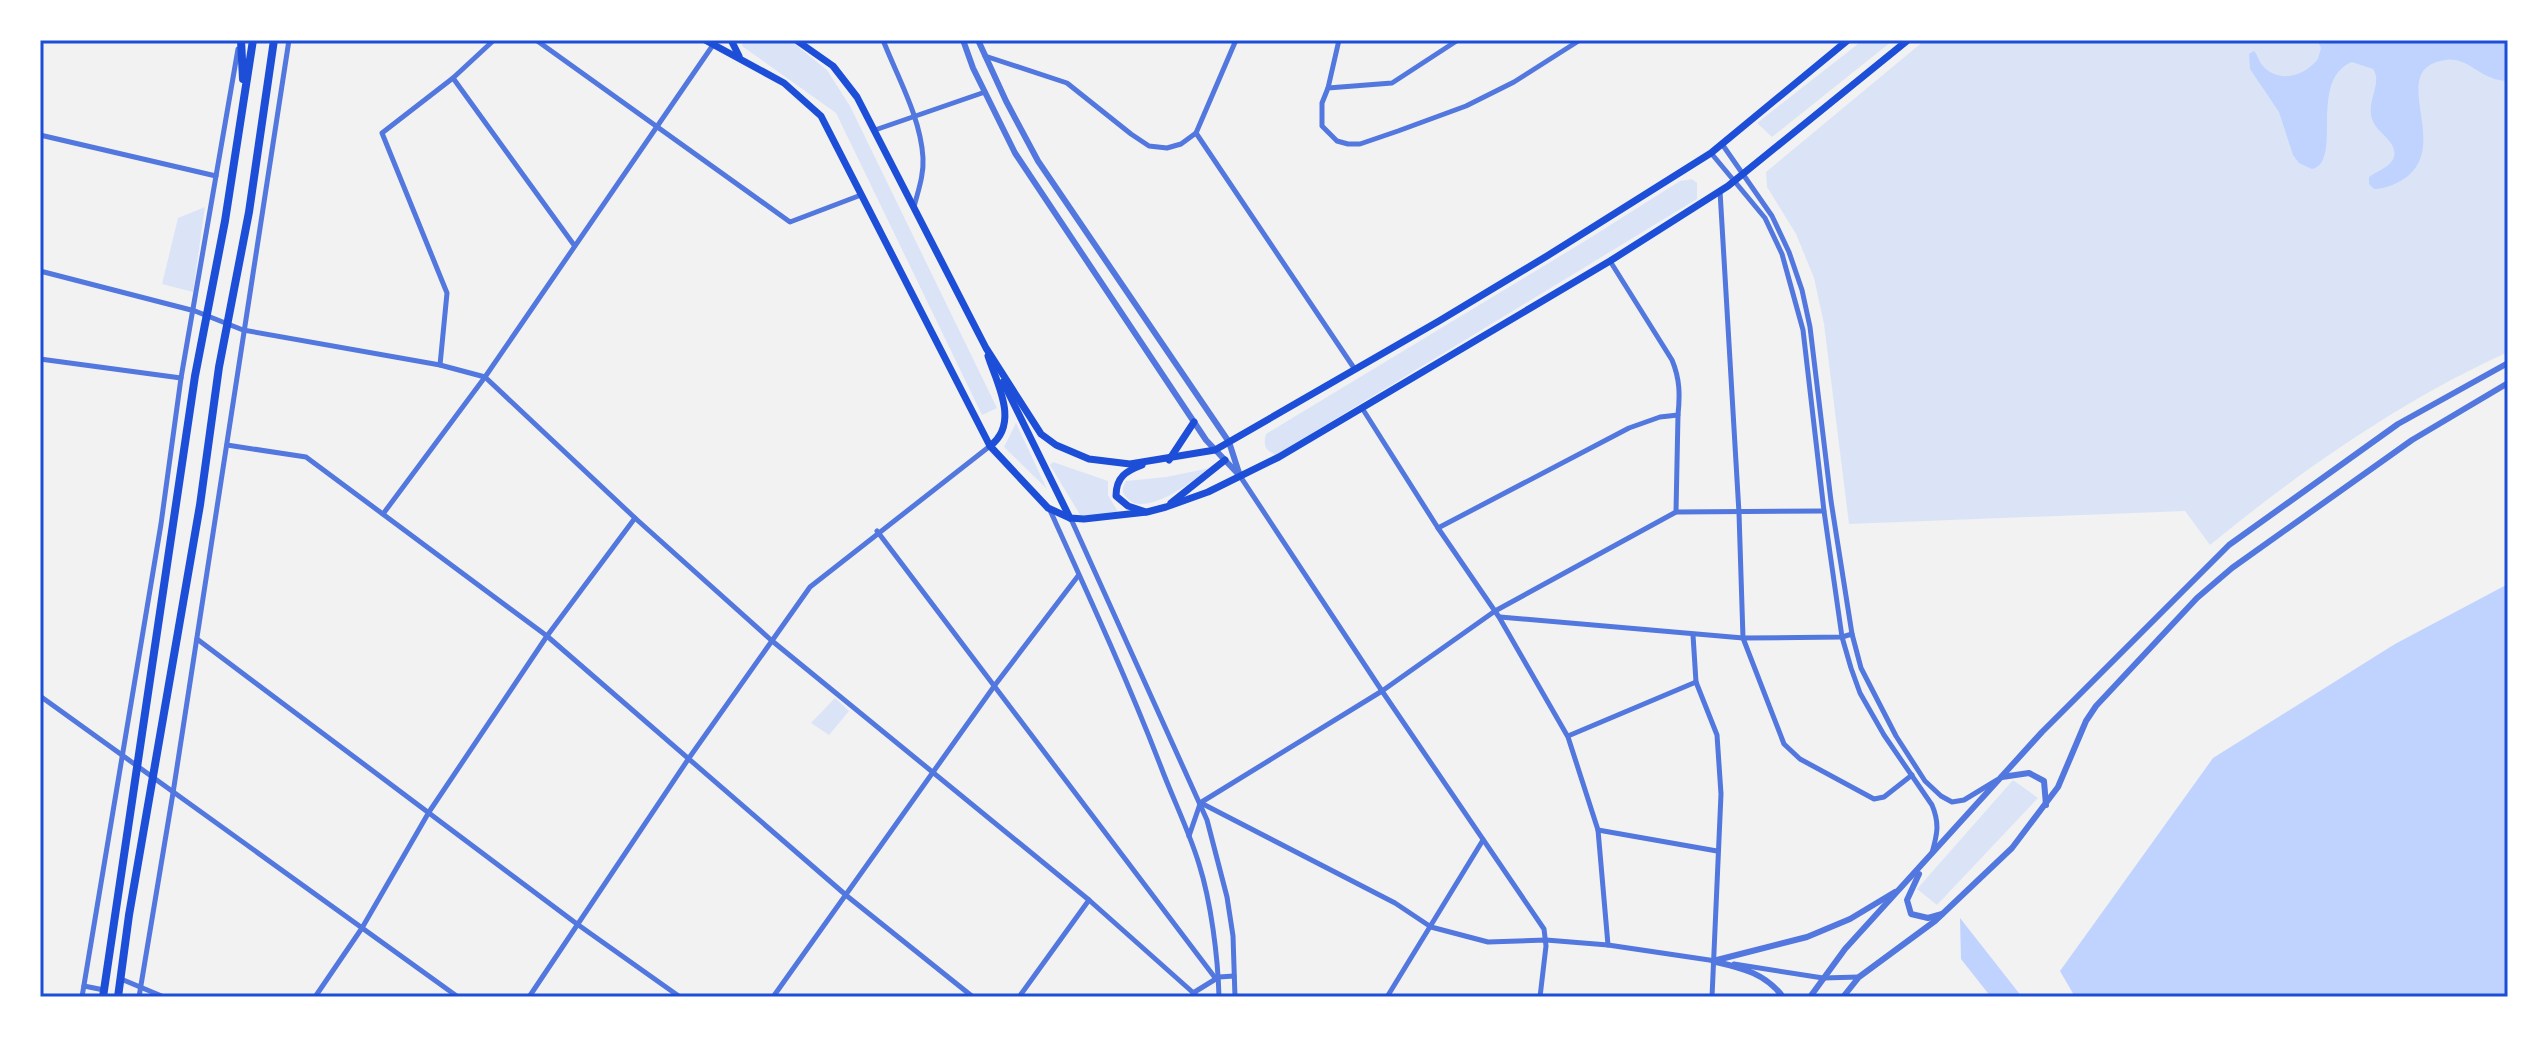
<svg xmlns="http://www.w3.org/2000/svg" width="2548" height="1037" font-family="'DM Sans',sans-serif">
	<rect width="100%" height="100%" fill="#f2f2f2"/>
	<g fill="#dbe4f7">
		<path d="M 743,40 L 791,41 L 827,70 L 850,106 L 997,408 L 982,415 L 836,113 L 742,46 Z"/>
		<path d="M 1863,40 L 1889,40 L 1891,42 L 1772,137 L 1757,123 Z"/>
		<path d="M 1925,40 L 2508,40 L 2508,352 C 2402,400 2300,471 2210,545 L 2185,511 L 1849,524 L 1824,324 L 1814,278 L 1796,234 L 1767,187 L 1766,172 Z"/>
		<path d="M 1692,179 L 1697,183 L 1697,199 L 1276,455 C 1265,450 1263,446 1266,434 L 1585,241 L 1680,181 Z"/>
		<path d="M 205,207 L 193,292 L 162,284 L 178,218 Z"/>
		<path d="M 1016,423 L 1047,489 L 1004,447 Z"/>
		<path d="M 1053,462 L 1108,481 L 1108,495 L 1118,512 L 1082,518 L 1050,465 Z"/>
		<path d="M 1210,468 C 1195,480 1144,519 1127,498 C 1121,492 1122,488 1126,481 L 1166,477 Z"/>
		<path d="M 835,698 L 849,711 L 829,735 L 811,723 Z"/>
		<path d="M 2013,780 L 2038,798 L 1937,905 L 1917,889 Z"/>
	</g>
	<g fill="#bfd3fe">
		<path d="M 2317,40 L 2508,40 L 2508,81 C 2480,81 2469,56 2445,60 C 2386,69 2450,141 2408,176 C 2399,183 2385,189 2374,189 L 2369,184 L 2369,177 C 2377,171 2391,167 2394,157 C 2398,141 2376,133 2372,119 C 2366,101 2383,83 2373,69 L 2352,62 C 2307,80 2344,162 2312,169 L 2299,163 L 2293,155 L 2279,112 L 2250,69 L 2249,54 L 2254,51 C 2257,54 2258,58 2260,62 C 2275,85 2304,77 2318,59 L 2321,48 Z"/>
		<path d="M 2508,584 L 2508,997 L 2075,997 L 2060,971 L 2213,758 L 2395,644 Z"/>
		<path d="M 1960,918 L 2022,997 L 1991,997 L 1961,959 Z"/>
	</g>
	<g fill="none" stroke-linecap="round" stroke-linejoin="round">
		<g stroke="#5277de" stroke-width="5">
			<path d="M 536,40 L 790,222 L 861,195"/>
			<path d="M 883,40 C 897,76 921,118 923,158 C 924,175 918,191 914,207"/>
			<path d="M 1458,40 L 1392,83 L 1328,88 L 1322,103 L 1322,126 L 1337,141 L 1348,144 L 1360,144 L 1398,131 L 1466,106 L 1514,82 L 1580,40"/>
			<path d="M 985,56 L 1067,83 L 1131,134 L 1149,146 L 1167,148 L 1181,144 L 1196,133 L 1236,40"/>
			<path d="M 453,78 L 574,245"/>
			<path d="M 1328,88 L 1339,40"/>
			<path d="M 875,130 L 985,92"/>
			<path d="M 1196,133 L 1354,368"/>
			<path d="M 40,135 L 216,176"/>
			<path d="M 1722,144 L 1772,216 L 1789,252 L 1802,290 L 1810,327 L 1831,501 L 1852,634 L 1861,668 L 1896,736 L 1925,781 L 1941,796 L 1952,802 L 1964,800 L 1997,780"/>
			<path d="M 1711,153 L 1765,218 L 1782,254 L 1803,330 L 1824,511 L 1842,637 L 1851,668 L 1860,693 L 1884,735 L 1932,805 C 1940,824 1937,835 1932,853"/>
			<path d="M 1720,191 L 1739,513 L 1743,638 L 1784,744 L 1800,759 L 1874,799 L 1884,797 L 1912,775"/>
			<path d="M 40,271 L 195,311 L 243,330 L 440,365 L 485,377 L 635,518 L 771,640 L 1089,900 L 1198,997"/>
			<path d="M 40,359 L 181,378"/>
			<path d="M 440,365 L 447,293 L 382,133 L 453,78 L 494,40"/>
			<path d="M 1362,408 L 1438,528 L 1499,617 L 1568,737 L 1598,830 L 1608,945"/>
			<path d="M 227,445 L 306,457 L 547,636 L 847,896 L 973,997"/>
			<path d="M 1240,476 L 1382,691 L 1544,929 L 1546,946 L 1540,997"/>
			<path d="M 1049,508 C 1088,594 1127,679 1161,767 C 1173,799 1189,831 1199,864 C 1211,902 1218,957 1219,997"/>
			<path d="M 1676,512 L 1678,415"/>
			<path d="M 383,514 L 485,377 L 713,45"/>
			<path d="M 1071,519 L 1207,820 L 1227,897 L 1233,936 L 1235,997"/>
			<path d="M 1438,528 L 1629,428 L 1660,417 L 1678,415 C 1680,395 1680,379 1672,360 L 1610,261"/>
			<path d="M 877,531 L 1216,979"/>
			<path d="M 1500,617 L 1743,638 L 1842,637 L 1852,634"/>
			<path d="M 1693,635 L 1696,682 L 1717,735 L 1721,794 L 1712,997"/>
			<path d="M 197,639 L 577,924 L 680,997"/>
			<path d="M 40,696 L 458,997"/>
			<path d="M 1568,736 L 1696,682"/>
			<path d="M 1200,803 L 1382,691 L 1495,611 L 1676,512 L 1824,511"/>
			<path d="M 1201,803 L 1395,903 L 1431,927 L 1488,942 L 1546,940 L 1608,945 L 1716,961"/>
			<path d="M 1598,830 L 1717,851"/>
			<path d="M 1189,836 L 1200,804"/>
			<path d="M 1734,964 L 1823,978 L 1859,977"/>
			<path d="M 121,979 L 164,997"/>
			<path d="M 84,986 L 104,990"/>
			<path d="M 1193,993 L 1219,977 L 1234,976"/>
			<path d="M 82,997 L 161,524 L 181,378 L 238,49"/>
			<path d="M 139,997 L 173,793 L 289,40"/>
			<path d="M 315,997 L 362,928 L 429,812 L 547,636 L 635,518"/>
			<path d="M 529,997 L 689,758 L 810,587 L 990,446"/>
			<path d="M 773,997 L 995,685 L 1078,576"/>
			<path d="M 1019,997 L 1089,900"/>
			<path d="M 1387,997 L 1483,840"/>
		</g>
		<g stroke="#5277de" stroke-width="6">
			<path d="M 963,40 L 973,68 L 1015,153 L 1206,440 L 1240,476"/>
			<path d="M 978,40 L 1006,101 L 1038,161 L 1229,442 L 1239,473"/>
			<path d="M 2002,777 L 2029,773 L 2044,781 L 2046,805"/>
			<path d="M 1919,874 L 1907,900 L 1911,914 L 1928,918 L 1942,914"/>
			<path d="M 1713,961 L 1807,937 L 1850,919 L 1895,892"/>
			<path d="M 1716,962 C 1743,968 1766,974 1783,997"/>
			<path d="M 1810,997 L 1845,949 L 2042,732 L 2229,545 L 2398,424 L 2508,363"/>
			<path d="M 1843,997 L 1859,977 L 1935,921 L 2012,848 L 2058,787 L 2086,721 L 2096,706 L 2197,598 L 2232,568 L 2412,440 L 2508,383"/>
		</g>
		<g stroke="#1d4ed8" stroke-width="7">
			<path d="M 705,40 L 784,83 L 821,116 L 990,446 L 1048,508 L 1070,518 L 1084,519 L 1147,512 L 1166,507 L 1208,492 L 1279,457 L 1610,261 L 1728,186 L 1908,40"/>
			<path d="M 731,40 L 739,56"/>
			<path d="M 796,40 L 833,66 L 857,97 L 986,348 L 1041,434 L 1056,445 L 1089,459 L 1130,464 L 1215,450 L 1439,321 L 1547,256 L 1711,153 L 1848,40"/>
			<path d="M 988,356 C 997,384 1020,423 990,446"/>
			<path d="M 1003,382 L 1070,518"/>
			<path d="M 1169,460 L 1194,422"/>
			<path d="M 1142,465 C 1126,471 1116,477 1116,496 L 1128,506 L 1146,512"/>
			<path d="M 1171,503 L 1225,460"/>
		</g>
		<g stroke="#1d4ed8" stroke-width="8">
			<path d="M 241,40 L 243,79"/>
			<path d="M 103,997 L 195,376 L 225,221 L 253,40"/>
			<path d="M 118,997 L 129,915 L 200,505 L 219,367 L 249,212 L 274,40"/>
		</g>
	</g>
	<rect width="2548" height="1037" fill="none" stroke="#ffffff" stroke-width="84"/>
	<rect x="42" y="42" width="2464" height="953" fill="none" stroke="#1d4ed8" stroke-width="3"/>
</svg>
